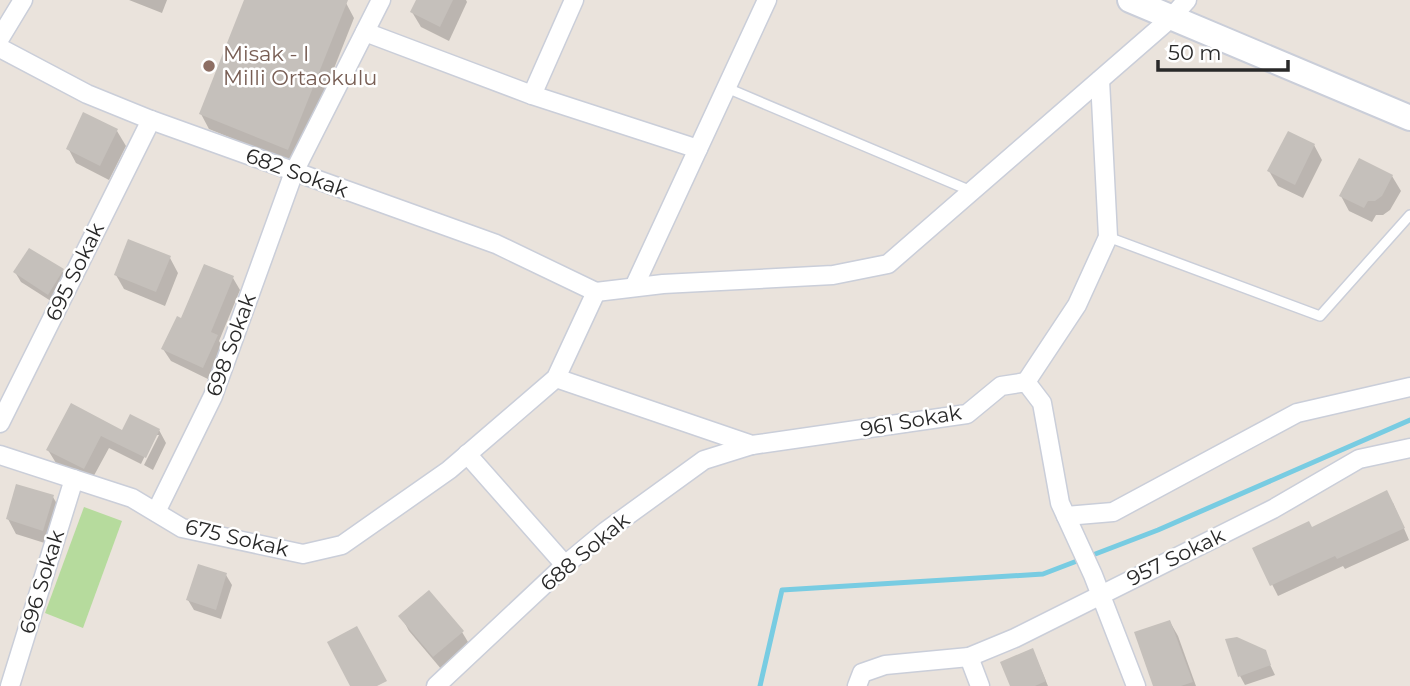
<svg xmlns="http://www.w3.org/2000/svg" width="1410" height="686" font-family="Montserrat,sans-serif">
	<rect width="100%" height="100%" fill="#eae3dc"/>
	<path fill="#b6db9d" d="M 84,507 L 122,521 L 83,628 L 45,613 Z"/>
	<g fill="#0003">
		<path d="M 129,0 L 167,0 L 162,13 Z"/>
		<path d="M 246,0 L 338,0 L 346,3 L 354,18 L 296,164 L 209,129 L 201,114 Z"/>
		<path d="M 418,0 L 466,0 L 467,2 L 449,41 L 421,27 L 412,12 Z"/>
		<path d="M 117,131 L 126,146 L 109,180 L 76,163 L 68,148 Z"/>
		<path d="M 1314,145 L 1322,160 L 1303,198 L 1278,186 L 1269,171 Z"/>
		<path d="M 1392,176 L 1401,191 L 1390,210 L 1383,215 L 1376,215 L 1372,222 L 1349,211 L 1341,196 Z"/>
		<path d="M 170,258 L 178,273 L 165,306 L 124,289 L 116,275 Z"/>
		<path d="M 62,271 L 68,280 L 54,303 L 21,282 L 15,272 Z"/>
		<path d="M 233,278 L 240,290 L 219,341 L 224,349 L 210,380 L 171,361 L 163,349 L 182,321 Z"/>
		<path d="M 72,405 L 123,432 L 159,430 L 166,443 L 153,470 L 144,465 L 159,435 L 155,435 L 141,464 L 109,448 L 91,481 L 56,463 L 48,450 Z"/>
		<path d="M 53,497 L 61,511 L 51,545 L 16,534 L 8,519 Z"/>
		<path d="M 1393,503 L 1409,540 L 1345,569 L 1343,566 L 1278,596 L 1254,549 Z"/>
		<path d="M 226,575 L 232,585 L 221,619 L 194,610 L 188,600 Z"/>
		<path d="M 401,616 L 462,632 L 471,647 L 442,670 L 409,631 Z"/>
		<path d="M 1170,622 L 1178,636 L 1196,686 L 1155,686 Z"/>
		<path d="M 1264,652 L 1275,675 L 1245,685 L 1240,676 Z"/>
		<path d="M 1037,660 L 1048,686 L 1012,686 Z"/>
	</g>
	<g fill="none" stroke-linecap="round" stroke-linejoin="round">
		<path stroke="#78cce2" stroke-width="5" d="M 760,686 L 782,590 L 1043,574 L 1158,530 L 1410,420"/>
	</g>
	<g fill="#c5c0bb">
		<path d="M 244,0 L 348,0 L 288,150 L 199,114 Z"/>
		<path d="M 416,0 L 453,0 L 440,27 L 410,12 Z"/>
		<path d="M 83,112 L 118,129 L 100,166 L 66,149 Z"/>
		<path d="M 1288,131 L 1315,144 L 1295,185 L 1267,171 Z"/>
		<path d="M 1359,158 L 1393,175 L 1382,196 L 1375,201 L 1368,201 L 1364,208 L 1339,196 Z"/>
		<path d="M 128,239 L 171,256 L 156,292 L 114,275 Z"/>
		<path d="M 29,248 L 64,269 L 48,295 L 13,272 Z"/>
		<path d="M 204,264 L 234,276 L 211,332 L 218,335 L 203,368 L 161,349 L 177,316 L 181,318 Z"/>
		<path d="M 71,403 L 122,430 L 130,414 L 160,429 L 146,458 L 101,436 L 84,469 L 46,450 Z"/>
		<path d="M 16,484 L 54,495 L 43,531 L 6,519 Z"/>
		<path d="M 1387,490 L 1405,528 L 1337,559 L 1335,556 L 1270,586 L 1252,548 L 1309,521 L 1312,527 Z"/>
		<path d="M 198,564 L 227,573 L 216,610 L 186,600 Z"/>
		<path d="M 429,590 L 464,631 L 433,657 L 398,616 Z"/>
		<path d="M 1170,620 L 1193,682 L 1181,686 L 1153,686 L 1134,632 Z"/>
		<path d="M 357,626 L 387,681 L 377,686 L 350,686 L 327,642 Z"/>
		<path d="M 1237,637 L 1266,650 L 1271,665 L 1238,677 L 1225,639 Z"/>
		<path d="M 1033,648 L 1046,681 L 1035,686 L 1010,686 L 1000,662 Z"/>
	</g>
	<g fill="none" stroke-linecap="round" stroke-linejoin="round">
		<defs>
			<g id="lane">
				<path d="M 727,88 L 971,191"/>
				<path d="M 1108,237 L 1320,316 L 1410,215"/>
			</g>
			<g id="street">
				<path d="M 365,32 L 532,95 L 698,149"/>
				<path d="M 0,38 L 23,0"/>
				<path d="M 0,48 L 87,94 L 151,120 L 496,244 L 596,292"/>
				<path d="M 532,95 L 574,0"/>
				<path d="M 634,287 L 767,0"/>
				<path d="M 596,292 L 663,284 L 833,275 L 888,264 L 1171,18 L 1187,0"/>
				<path d="M 556,378 L 752,445 L 967,414 L 1001,386 L 1026,382 L 1042,403 L 1060,503 L 1093,575 L 1136,686"/>
				<path d="M 1026,382 L 1077,305 L 1108,237 L 1100,80"/>
				<path d="M 0,423 L 151,120"/>
				<path d="M 467,454 L 565,565"/>
				<path d="M 0,455 L 132,498 L 182,528 L 303,554 L 342,545 L 449,470 L 556,378 L 596,292"/>
				<path d="M 156,512 L 213,396 L 294,172 L 381,0"/>
				<path d="M 1066,516 L 1113,512 L 1297,413 L 1410,387"/>
				<path d="M 969,657 L 980,686"/>
				<path d="M 10,686 L 74,479"/>
				<path d="M 436,686 L 565,565 L 606,531 L 704,460 L 752,445"/>
				<path d="M 857,686 L 862,673 L 885,665 L 969,657 L 1015,638 L 1273,509 L 1359,459 L 1410,448"/>
			</g>
			<path id="secondary" d="M 1130,0 L 1410,118"/>
		</defs>
		<use href="#lane" stroke="#caced9" stroke-width="12"/>
		<use href="#street" stroke="#caced9" stroke-width="21"/>
		<use href="#secondary" stroke="#caced9" stroke-width="28"/>
		<use href="#lane" stroke="#fff" stroke-width="9"/>
		<use href="#street" stroke="#fff" stroke-width="18"/>
		<use href="#secondary" stroke="#fff" stroke-width="24"/>
	</g>
	<circle fill="#8d6e63" stroke="#fff" stroke-width="2.5" cx="209" cy="66" r="7"/>
	<g text-anchor="middle" stroke-width="5" stroke-linejoin="round" paint-order="stroke">
		<g font-size="21" fill="#785e54" stroke="#fff" text-anchor="start">
			<text x="223" y="61">Misak - I<tspan x="223" dy="24">Milli Ortaokulu</tspan></text>
		</g>
		<g font-size="21" fill="#292929" stroke="#fff">
			<text transform="translate(297 173) rotate(20)" y="7">682 Sokak</text>
			<text transform="translate(75 272) rotate(-64)" y="7">695 Sokak</text>
			<text transform="translate(231 345) rotate(-70)" y="7">698 Sokak</text>
			<text transform="translate(911 421) rotate(-10)" y="7">961 Sokak</text>
			<text transform="translate(237 538) rotate(13)" y="7">675 Sokak</text>
			<text transform="translate(585 552) rotate(-40)" y="7">688 Sokak</text>
			<text transform="translate(1176 557) rotate(-26)" y="7">957 Sokak</text>
			<text transform="translate(42 582) rotate(-73)" y="7">696 Sokak</text>
		</g>
	</g>
	<path d="M1158 60v10h130v-10" fill="none" stroke="#292929" stroke-width="3.5"/>
	<text x="1168" y="60" font-size="21" fill="#292929" stroke="#ffffff" stroke-width="5" paint-order="stroke">50 m</text>
</svg>
